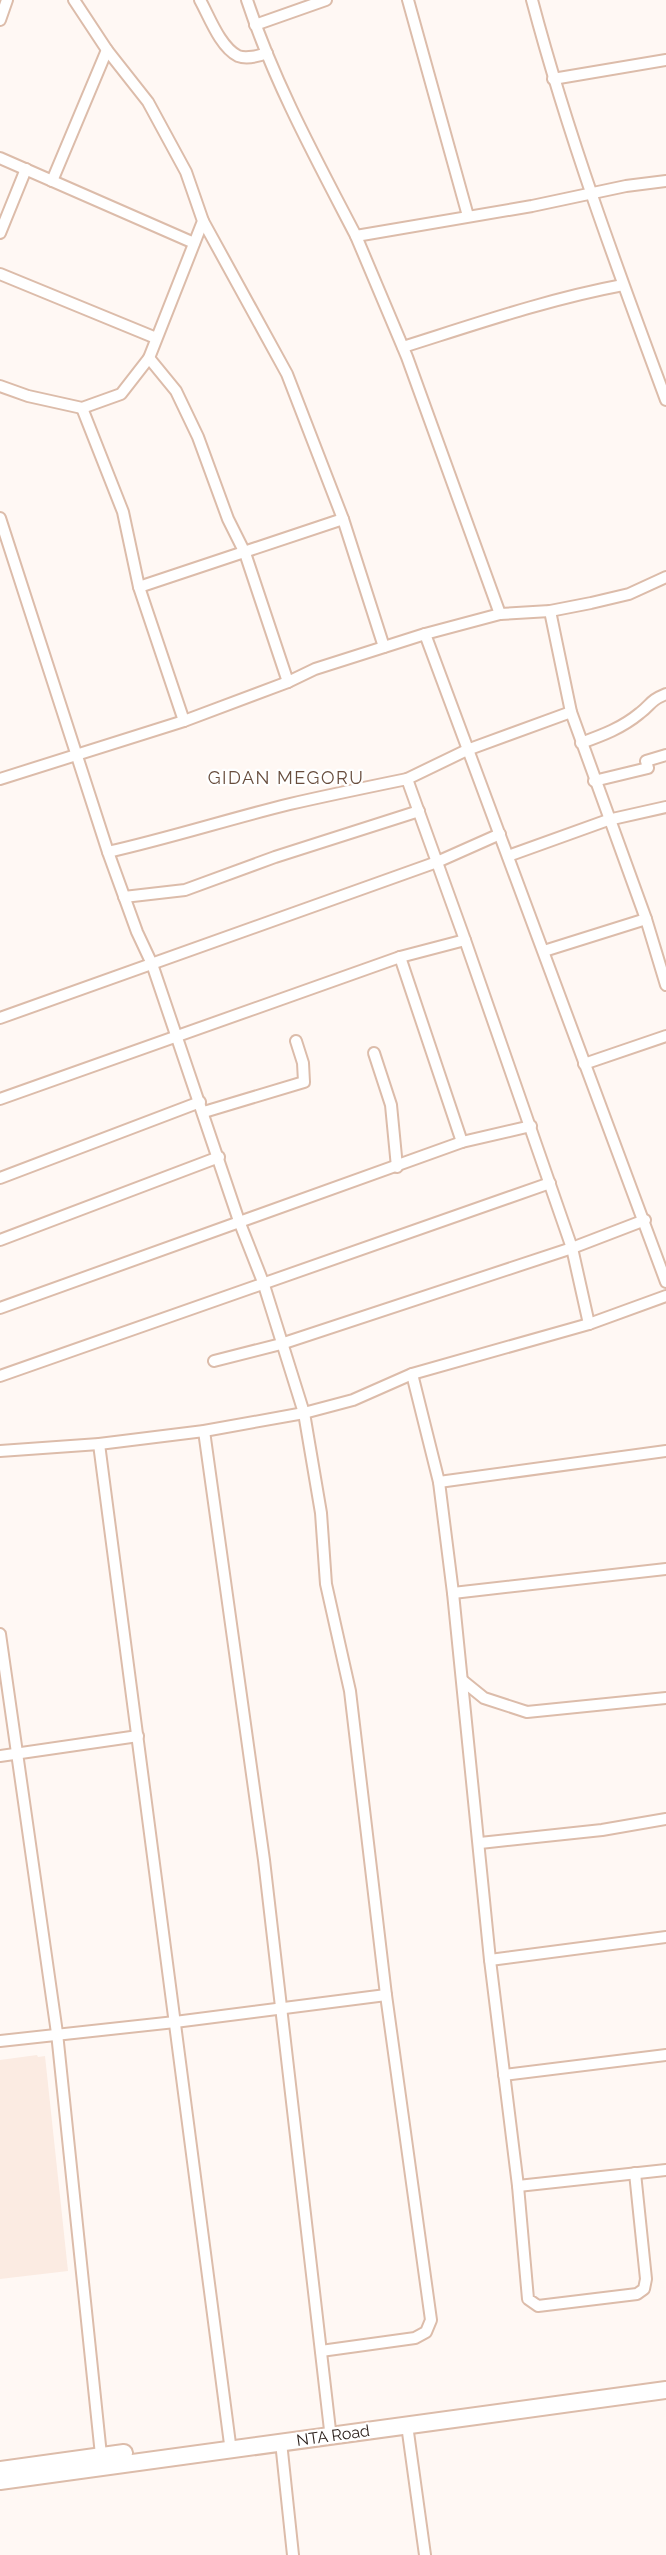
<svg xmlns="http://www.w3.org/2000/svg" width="666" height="2555" font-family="Raleway,sans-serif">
	<rect width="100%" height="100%" fill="#fff8f4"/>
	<path fill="#fbebe2" d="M 37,2055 L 38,2057 L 45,2056 L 68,2271 L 0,2279 L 0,2060 Z"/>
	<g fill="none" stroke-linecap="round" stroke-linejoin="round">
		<defs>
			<g id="minor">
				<path d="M 200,0 C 209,16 220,47 238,56 C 246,59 259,56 267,53"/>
				<path d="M 247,0 C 274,82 316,159 356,236 L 532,206 L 626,186 L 666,181"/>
				<path d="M 408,0 L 468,216"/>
				<path d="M 532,0 C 568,136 617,268 666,400"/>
				<path d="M 0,20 L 7,0"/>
				<path d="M 255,25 L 326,0"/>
				<path d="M 553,79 L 666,60"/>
				<path d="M 0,158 L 194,243"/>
				<path d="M 52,181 L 107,50"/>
				<path d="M 203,221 L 287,374 L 343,519 L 384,647"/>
				<path d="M 0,233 L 26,169"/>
				<path d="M 356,236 L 407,357 L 500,614"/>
				<path d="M 0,274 L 156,338"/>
				<path d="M 403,347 C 476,324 548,299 623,285"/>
				<path d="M 149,358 L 176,391 L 198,437 L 228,519 L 245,553 L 288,682"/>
				<path d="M 0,386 L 28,396 L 82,408 L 121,394 L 149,358 L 203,221 L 186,172 L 148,102 L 107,50 L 74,0"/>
				<path d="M 82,408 L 123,512 L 139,587 L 184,721"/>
				<path d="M 0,518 L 108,852 L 137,932 L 152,964 L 239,1221 L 263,1282 L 304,1413 L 321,1513 L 326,1584 L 350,1691 L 386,1995 L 431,2320 L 426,2332 L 415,2338 L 321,2351"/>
				<path d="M 139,587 L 343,519"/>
				<path d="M 550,611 L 571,712 L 646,919 L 666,985"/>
				<path d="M 425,634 L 666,1282"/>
				<path d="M 581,743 C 603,735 622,728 640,713 C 652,704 649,701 666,694"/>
				<path d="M 0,779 L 184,721 L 288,682 L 315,669 L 425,634 L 500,614 L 550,611 L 591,603 L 629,594 L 666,577"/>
				<path d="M 407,779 L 467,750 L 571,712"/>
				<path d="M 594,781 L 648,768 L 646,761 L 666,755"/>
				<path d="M 108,852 C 170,838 229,819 290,804 C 329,795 368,787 407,779 L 465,940 L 572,1248 L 589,1324"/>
				<path d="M 508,856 L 608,820 L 666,807"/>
				<path d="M 124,897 L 185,890 L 275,857 L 419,811"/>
				<path d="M 544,951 L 646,919"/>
				<path d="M 400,957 L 462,1142"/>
				<path d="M 0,1018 L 437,862 L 500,834"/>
				<path d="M 374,1053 L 391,1105 L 397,1167"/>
				<path d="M 584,1064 L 666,1036"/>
				<path d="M 0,1099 L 400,957 L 465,940"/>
				<path d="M 204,1112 L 304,1082 L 303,1063 L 296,1041"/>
				<path d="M 0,1178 L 200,1102"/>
				<path d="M 0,1240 L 219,1157"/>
				<path d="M 0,1308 L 462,1142 L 531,1126"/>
				<path d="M 214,1361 L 281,1344 L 572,1248 L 645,1220"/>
				<path d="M 412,1374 L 439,1482 L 453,1593 L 490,1960 L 518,2186 L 528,2299 L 538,2306 L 637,2294 L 644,2289 L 646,2279 L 635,2173"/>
				<path d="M 0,1376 L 550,1183"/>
				<path d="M 204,1431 L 264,1860 L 330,2430"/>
				<path d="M 99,1444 L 230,2444"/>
				<path d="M 0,1451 L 99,1444 L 204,1431 L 304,1413 L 353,1400 L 412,1374 L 589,1324 L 666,1296"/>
				<path d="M 439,1482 L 666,1451"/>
				<path d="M 453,1593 L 666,1569"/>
				<path d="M 0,1634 L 57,2033 L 101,2455"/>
				<path d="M 463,1681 L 484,1698 L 527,1712 L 666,1698"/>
				<path d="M 0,1756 L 138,1736"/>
				<path d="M 480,1843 L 602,1830 L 666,1819"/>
				<path d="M 490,1960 L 666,1937"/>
				<path d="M 0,2041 L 175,2022 L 386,1995"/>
				<path d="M 504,2075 L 666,2055"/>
				<path d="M 518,2186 L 666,2170"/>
				<path d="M 407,2425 L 425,2555"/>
				<path d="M 281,2442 L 293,2555"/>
			</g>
			<g id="secondary">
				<path d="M 0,2470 L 124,2453"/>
				<path d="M 0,2481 L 666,2390"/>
			</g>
		</defs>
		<use href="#minor" stroke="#dcbcaa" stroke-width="14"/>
		<use href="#secondary" stroke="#dcbcaa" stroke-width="20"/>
		<use href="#minor" stroke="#fff" stroke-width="10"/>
		<use href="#secondary" stroke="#fff" stroke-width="16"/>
	</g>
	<g text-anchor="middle" stroke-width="4.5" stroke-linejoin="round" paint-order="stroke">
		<g font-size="16" fill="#271b15" stroke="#fff">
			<text transform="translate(333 2435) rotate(-8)" y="6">NTA Road</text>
		</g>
		<g font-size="18" letter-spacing="1.5" fill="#684d3d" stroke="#fff">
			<text x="286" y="784">GIDAN MEGORU</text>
		</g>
	</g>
</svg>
